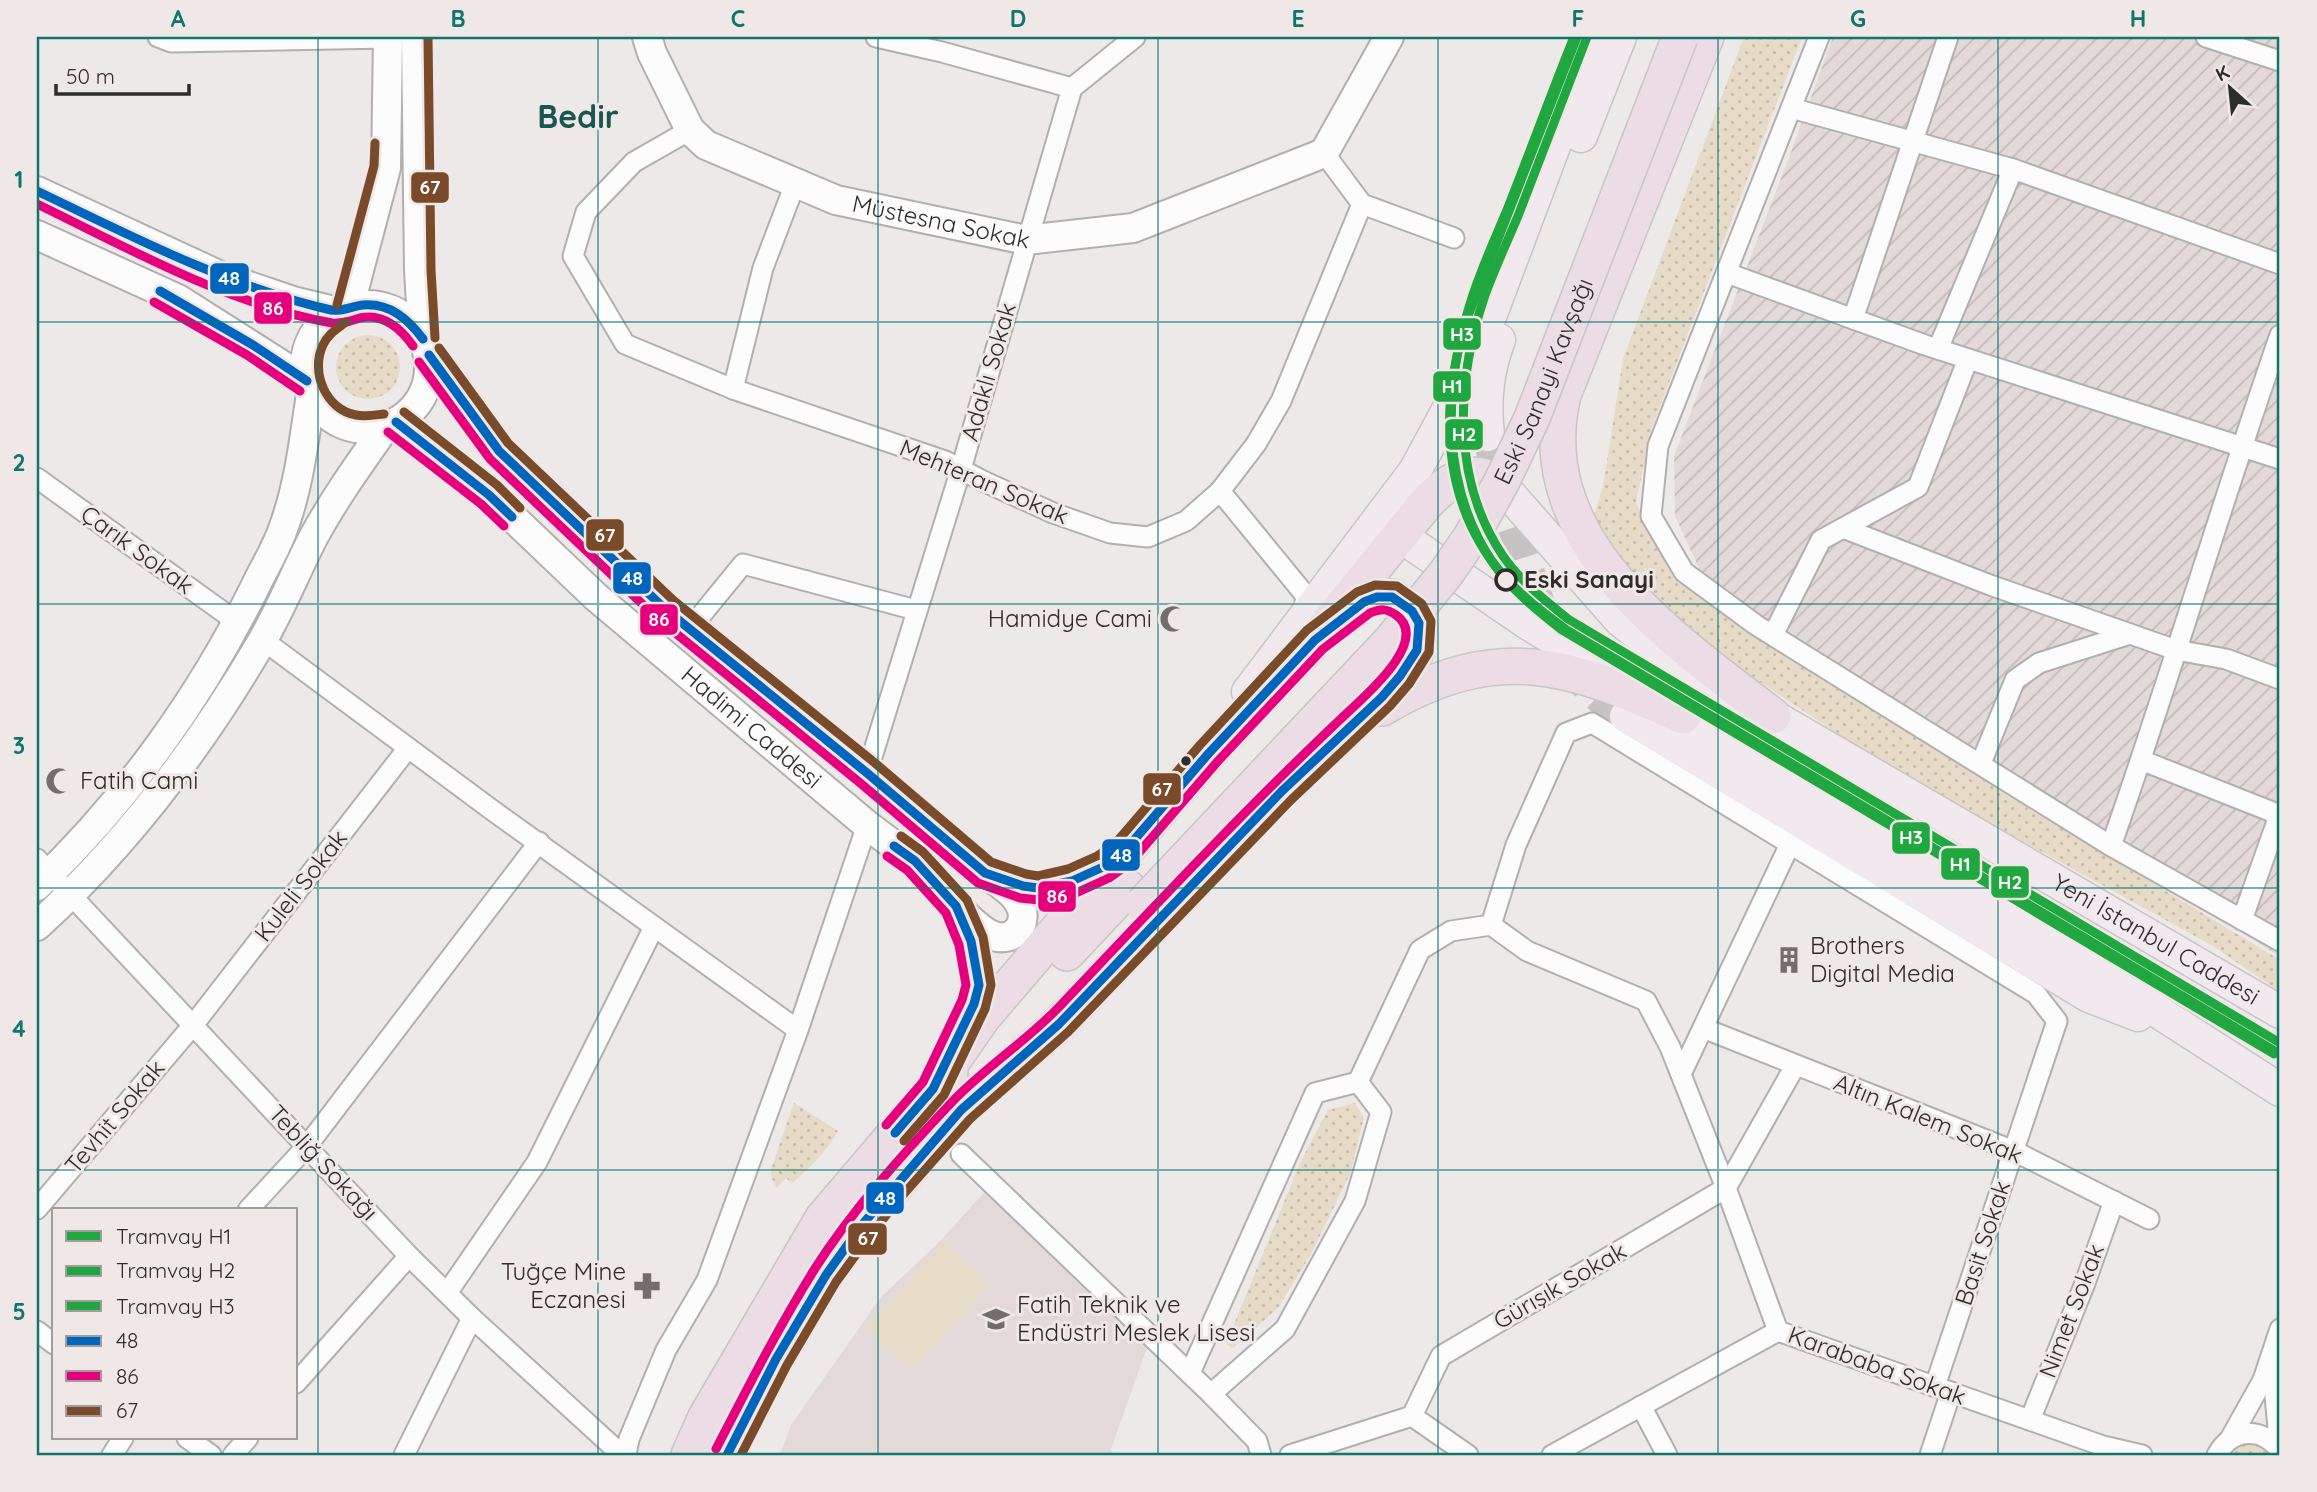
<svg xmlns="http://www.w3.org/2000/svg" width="2317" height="1492" font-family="Quicksand,sans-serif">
	<defs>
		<pattern id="industrial-furrows" width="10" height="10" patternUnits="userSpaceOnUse" patternTransform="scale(1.75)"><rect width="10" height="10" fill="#e4d9d9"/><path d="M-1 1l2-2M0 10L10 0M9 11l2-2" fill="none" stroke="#c4baba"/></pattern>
		<pattern id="grass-dots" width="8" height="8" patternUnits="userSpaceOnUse" patternTransform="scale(1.75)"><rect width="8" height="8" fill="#e6dbc6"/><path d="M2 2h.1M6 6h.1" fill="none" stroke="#c6bcaa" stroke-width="1.8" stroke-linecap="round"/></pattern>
	</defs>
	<rect width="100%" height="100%" fill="#eee9e9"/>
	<path fill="#e4d9d9" d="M 991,1185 L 1149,1342 L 1111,1449 L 1114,1455 L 780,1455 L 791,1425 L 881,1297 L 938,1243 Z"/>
	<path fill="url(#industrial-furrows)" d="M 1833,37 L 2280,37 L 2280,957 L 2213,913 L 1856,695 L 1702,575 L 1675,516 L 1674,456 L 1788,160 Z"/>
	<g fill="url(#grass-dots)">
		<path d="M 1744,37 L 1802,37 L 1652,427 L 1636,502 L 1663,557 L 1705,601 L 2007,795 L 2280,960 L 2280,992 L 2213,946 L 1891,769 L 1712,650 L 1663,608 L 1620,564 L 1594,515 L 1603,487 L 1623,359 Z"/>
		<circle cx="368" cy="367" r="32"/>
		<path d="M 794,1103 L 838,1131 C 825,1153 811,1167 792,1183 L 786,1178 L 777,1188 L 772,1179 L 771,1169 Z"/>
		<path d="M 1355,1103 L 1364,1118 L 1350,1174 L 1311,1254 L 1278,1308 L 1233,1348 L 1226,1344 L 1300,1163 L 1328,1110 Z"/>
		<path d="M 2248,1443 L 2261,1446 L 2268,1455 L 2232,1455 L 2236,1449 Z"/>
	</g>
	<path fill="#e6dbc6" d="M 944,1243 L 990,1285 L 911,1370 L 865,1328 Z"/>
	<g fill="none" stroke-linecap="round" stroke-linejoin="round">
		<path stroke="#c8c3c3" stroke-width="32" stroke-dasharray="32 16" stroke-linecap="butt" d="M 1488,435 L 1504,498 L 1548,631 L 1574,673 L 1600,698 L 1626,716"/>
		<defs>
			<g id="street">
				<path d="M 158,37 L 171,42 L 388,38"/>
				<path d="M 876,37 L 942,52 L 1072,88"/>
				<path d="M 1819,37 L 1658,446 L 1651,516 L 1684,572 L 1756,625 L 2111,846 C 2171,676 2221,504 2280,335"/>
				<path d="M 2206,37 L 2280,61"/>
				<path d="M 1791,108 L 2013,169 L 2280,264"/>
				<path d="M 690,130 L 634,162 L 586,212 L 573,256 L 625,344 L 733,389 L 945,461 L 983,481 L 1053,513 L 1110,533 L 1148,537 L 1186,521 L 1220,491 L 1256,444 L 1281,401 L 1362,204"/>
				<path d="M 1324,153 L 1362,204 L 1454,238"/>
				<path d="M 1727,273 L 1925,345 L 2280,459"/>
				<path d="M 1853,319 L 1948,37"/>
				<path d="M 1938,349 L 2013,169"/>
				<path d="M 733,389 L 763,268 L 795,184"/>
				<path d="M 37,478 L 237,622"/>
				<path d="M 1220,491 L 1306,596 L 1303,616"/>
				<path d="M 1843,528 L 1990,585 L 2176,650 L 2226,659 L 2280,679"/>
				<path d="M 689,630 L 743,564 L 916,610"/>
				<path d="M 1773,635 L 1821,540 L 1918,487 L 1968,359"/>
				<path d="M 263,640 L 492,810 L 798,1030"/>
				<path d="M 2141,760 L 2280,815"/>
				<path d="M 1981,763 L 2015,680 L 2039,663 L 2130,634"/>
				<path d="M 867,773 L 961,469 L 1072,88 L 1135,37"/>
				<path d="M 2111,846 L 2280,941"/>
				<path d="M 37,859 L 409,1256 L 472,1318 L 622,1455"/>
				<path d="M 2242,920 L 2280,813"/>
				<path d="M 1491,925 L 1516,845 L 1566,733 L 1592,723 L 2036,994 L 2057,1021 L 1935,1386"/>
				<path d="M 1703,1028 L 2014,1151 L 2149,1219"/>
				<path d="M 1681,1074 L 1790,844"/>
				<path d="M 961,1154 L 1211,1394 L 1257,1441 L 1261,1455"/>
				<path d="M 37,1209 L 194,1024 L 408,748"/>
				<path d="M 248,1210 L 307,1146 L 539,842"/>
				<path d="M 447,1293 L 537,1162 L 654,927"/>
				<path d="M 37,1331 L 54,1344"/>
				<path d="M 1190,1373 L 1315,1093 L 1358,1082"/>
				<path d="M 296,1383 L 409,1256"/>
				<path d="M 1211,1394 L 1285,1329 L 1355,1201 L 1381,1112 L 1358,1082 L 1420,950 L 1451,931 L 1491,925 L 1527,951 L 1646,1001 L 1670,1047 L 1726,1188 L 1778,1331"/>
				<path d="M 1641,1406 L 1667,1455"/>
				<path d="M 1412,1416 L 1468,1455"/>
				<path d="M 2030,1420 L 2085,1283 L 2114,1201"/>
				<path d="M 187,1438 L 211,1455"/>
				<path d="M 2230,1439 L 2263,1380 L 2280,1329"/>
				<path d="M 2280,1450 L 2274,1385 L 2280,1372"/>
				<path d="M 112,1455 L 123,1438"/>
				<path d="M 233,1455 L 248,1438"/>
				<path d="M 404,1455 L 472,1318"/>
				<path d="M 626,1455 L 629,1439 L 666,1350 L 707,1280 L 798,1030 L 867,825"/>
				<path d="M 1290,1455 L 1412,1416 L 1441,1356 L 1726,1188 L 1795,1066"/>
				<path d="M 1552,1455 L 1778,1331 L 2103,1446 L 2142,1455"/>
				<path d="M 1930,1455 L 1951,1392"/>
				<path d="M 2217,1455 C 2231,1428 2263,1426 2280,1451"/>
			</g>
			<g id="secondary">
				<path d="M 416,37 L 419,270 L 423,339"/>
				<path id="s1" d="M 647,37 L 652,53 L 690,130 L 706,145 L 836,200 L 1026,240 L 1133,228 L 1324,153 L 1389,37"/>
				<path d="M 37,191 L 225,278 L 293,301 L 339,312"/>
				<path d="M 37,235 L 178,299 L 307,381"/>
				<circle cx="367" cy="367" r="62"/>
				<path d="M 349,308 L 386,168 L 388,37"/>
				<path d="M 429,355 L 499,451 L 665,609 L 867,773 L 985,873 L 1023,886 L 1038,888 L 1072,881 L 1111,861"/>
				<path id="s2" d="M 396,422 L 489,495 L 596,597 L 867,825 L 915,861 L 948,896 L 956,906 L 971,941 L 979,985 L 974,1004 L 960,1033"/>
				<path d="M 37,886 C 126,801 201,697 255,587 C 264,568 276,549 283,529 C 299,486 304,440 311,394"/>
				<path d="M 961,911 C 970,919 980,930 991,935 C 1015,945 1031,921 1018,901 C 1012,892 1002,885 993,879"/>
				<path d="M 37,926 C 126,845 200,747 261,643 C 281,609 295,573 313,538 C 334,499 360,463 386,426"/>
			</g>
			<g id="primary">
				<path d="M 1581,136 L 1620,37"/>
				<path d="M 1488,435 C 1484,402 1487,371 1499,340"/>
				<path id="s3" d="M 1491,479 L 1511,496 L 1620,620 L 1678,666 L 1773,716 L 2280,1012"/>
				<path d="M 1399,535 L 1529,624 L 1683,716 L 2084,964 L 2280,1090"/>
				<path d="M 1248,692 L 1415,471 L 1449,408 L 1486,327 L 1595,37"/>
				<path d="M 1626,716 L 2089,996 L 2138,1015"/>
			</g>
			<g id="highway">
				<path d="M 1706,37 L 1563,395 C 1528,542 1673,639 1773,716"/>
				<path d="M 1382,708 C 1498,640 1568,664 1683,716"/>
				<path d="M 1067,953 L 1128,888"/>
				<path d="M 933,1089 L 983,1017 L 1209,753 L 1315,640 L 1427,502 C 1445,484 1464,468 1491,479"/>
				<path d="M 961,1110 L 1059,1024 L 1282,791 L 1382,697 L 1400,676 L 1417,650 L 1419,623 L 1412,611 L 1392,597 L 1377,597 L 1364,602 L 1340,620"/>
				<path d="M 689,1455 L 706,1417 L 823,1218 L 933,1089 L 950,1073"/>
				<path d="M 727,1455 L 776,1359 L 826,1275 L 861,1226 L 975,1093"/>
			</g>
		</defs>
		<use href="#street" stroke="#b3afaf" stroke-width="23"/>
		<use href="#secondary" stroke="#b3afaf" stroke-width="32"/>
		<use href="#primary" stroke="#c7c5c5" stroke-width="35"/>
		<use href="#highway" stroke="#c7c5c5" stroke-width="38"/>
		<use href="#street" stroke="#fcfcfc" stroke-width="19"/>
		<use href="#secondary" stroke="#fcfcfc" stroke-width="28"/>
		<use href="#primary" stroke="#f2e9ee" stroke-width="32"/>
		<use href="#highway" stroke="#ebdce5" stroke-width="35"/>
		<defs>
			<g id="highway-bridge">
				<path id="s4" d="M 1143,904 L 1391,641 L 1447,572 L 1471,537 L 1501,483 L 1532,418 L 1680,37"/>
			</g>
		</defs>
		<use href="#highway-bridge" stroke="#c7c5c5" stroke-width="38" stroke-linecap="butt"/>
		<use href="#highway-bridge" stroke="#ebdce5" stroke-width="35"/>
		<defs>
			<g id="bus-1">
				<path d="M 37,191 C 133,237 227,286 331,310 C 343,312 352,306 363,305 C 390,303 408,319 423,339"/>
				<path d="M 160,291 L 253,345 L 307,381"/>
				<path d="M 429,355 L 499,451 L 665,609 L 867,773 L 985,873 L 1023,886 L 1038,888 L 1072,881 L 1103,867 L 1122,854 L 1209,753 L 1315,640 L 1364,602 L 1377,597 L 1392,597 L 1412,611 L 1419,623 L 1417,650 L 1400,676 L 1382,697 L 1282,791 L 1059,1024 L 961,1110 L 861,1226 L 826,1275 L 776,1359 L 727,1455"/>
				<path d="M 396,422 L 489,495 L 512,517"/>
				<path d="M 894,846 L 915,861 L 956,906 L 971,941 L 979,985 L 974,1004 L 933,1089 L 895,1133"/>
			</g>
			<g id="bus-2">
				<path d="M 37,204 C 132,250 227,304 332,323 C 343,324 351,321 360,318 C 383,313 401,329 413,346"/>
				<path d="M 154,302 L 247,355 L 300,391"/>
				<path d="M 419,362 L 490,459 L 657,618 L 859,782 L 978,883 L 1020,898 L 1039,900 L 1076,893 L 1109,878 L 1130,863 L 1218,761 L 1323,649 L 1370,613 C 1381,609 1386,608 1396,615 C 1431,640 1366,695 1347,713 C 1246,808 1152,909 1057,1009 C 1024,1043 983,1069 951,1103 C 902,1155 852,1210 814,1270 C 778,1328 747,1389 716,1449"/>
				<path d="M 388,432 L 481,504 L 504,526"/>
				<path d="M 886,1125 L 923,1082 L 962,1000 L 966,985 L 959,945 L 946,913 L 907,870 L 887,856"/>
			</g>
			<g id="bus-3">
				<path d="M 428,37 L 431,270 L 435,338"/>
				<path d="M 337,305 L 374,166 L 375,143"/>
				<path d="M 346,322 C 337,329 328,334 323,345 C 310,372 326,410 356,415 C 366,417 375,415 384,414"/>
				<path d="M 439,348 L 508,443 L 673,600 L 875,763 L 991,862 L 1026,874 L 1038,876 L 1068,869 L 1097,856 L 1114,845 L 1200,745 L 1307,630 L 1357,592 L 1375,585 L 1397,586 L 1422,604 L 1431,621 L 1429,652 L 1409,684 L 1390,706 L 1291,800 L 1068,1032 L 970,1119 L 901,1197 L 871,1234 L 836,1282 L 787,1365 L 741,1455"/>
				<path d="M 404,412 L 497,485 L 520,508"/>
				<path d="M 901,836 L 923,852 L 967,900 L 983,937 L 991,985 L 985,1009 L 944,1095 L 904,1141"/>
			</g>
		</defs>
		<use href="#bus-1" stroke="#f0e7e7" stroke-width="14"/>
		<use href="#bus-2" stroke="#f0e7e7" stroke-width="14"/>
		<use href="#bus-3" stroke="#f0e7e7" stroke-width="14"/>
		<use href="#bus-1" stroke="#0065bd" stroke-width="9"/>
		<use href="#bus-2" stroke="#e5007d" stroke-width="9"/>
		<use href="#bus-3" stroke="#7a4b2a" stroke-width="9"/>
		<defs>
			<path id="tram-1" d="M 1577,37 L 1468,316 C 1439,403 1440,501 1502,574 C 1521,596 1544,613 1567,630 L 2280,1054"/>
			<path id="tram-2" d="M 1587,37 C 1564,97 1541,157 1518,216 C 1507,242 1495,268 1485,295 C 1456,380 1451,479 1503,556 C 1520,581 1545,600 1568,619 L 2280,1043"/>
			<path id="tram-3" d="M 1574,37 C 1551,94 1530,152 1507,210 C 1494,241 1480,271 1470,304 C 1443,390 1441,486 1493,563 C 1511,590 1537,610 1562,630 L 2274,1054"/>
		</defs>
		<use href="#tram-1" stroke="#f0e7e7" stroke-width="14"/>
		<use href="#tram-2" stroke="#f0e7e7" stroke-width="14"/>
		<use href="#tram-3" stroke="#f0e7e7" stroke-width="14"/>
		<use href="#tram-1" stroke="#21a73f" stroke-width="9"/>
		<use href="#tram-2" stroke="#21a73f" stroke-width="9"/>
		<use href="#tram-3" stroke="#21a73f" stroke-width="9"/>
	</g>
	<path fill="none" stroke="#0f766e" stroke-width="2" stroke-opacity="0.55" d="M 318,37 L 318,1455M 598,37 L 598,1455M 878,37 L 878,1455M 1158,37 L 1158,1455M 1438,37 L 1438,1455M 1718,37 L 1718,1455M 1998,37 L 1998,1455M 37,322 L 2280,322M 37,604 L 2280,604M 37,888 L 2280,888M 37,1170 L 2280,1170"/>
	<defs>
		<symbol id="mosque-bare" viewBox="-9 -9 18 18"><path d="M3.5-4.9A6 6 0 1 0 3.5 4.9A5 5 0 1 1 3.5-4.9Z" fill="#726e6e" stroke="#f0e7e7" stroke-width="2.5" paint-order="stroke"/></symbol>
		<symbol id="building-bare" viewBox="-9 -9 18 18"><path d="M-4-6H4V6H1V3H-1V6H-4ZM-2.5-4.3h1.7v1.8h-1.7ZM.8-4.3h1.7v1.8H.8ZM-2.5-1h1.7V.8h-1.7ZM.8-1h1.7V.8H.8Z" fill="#726e6e" stroke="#f0e7e7" stroke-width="2.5" paint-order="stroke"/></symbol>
		<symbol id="pharmacy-bare" viewBox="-9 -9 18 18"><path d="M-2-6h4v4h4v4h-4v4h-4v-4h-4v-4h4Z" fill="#726e6e" stroke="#f0e7e7" stroke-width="2.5" paint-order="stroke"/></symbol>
		<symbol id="school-bare" viewBox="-9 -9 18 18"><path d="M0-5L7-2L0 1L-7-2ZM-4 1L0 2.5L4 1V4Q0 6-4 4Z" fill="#726e6e" stroke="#f0e7e7" stroke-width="2.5" paint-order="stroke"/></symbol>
	</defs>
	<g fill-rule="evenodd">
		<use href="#mosque-bare" x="1154" y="600" width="38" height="38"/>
		<use href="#mosque-bare" x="40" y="762" width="38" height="38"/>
		<use href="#building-bare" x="1770" y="941" width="38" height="38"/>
		<use href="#pharmacy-bare" x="628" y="1267" width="38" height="38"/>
		<use href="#school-bare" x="977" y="1300" width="38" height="38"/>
	</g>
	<circle fill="#f0e7e7" stroke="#2f2c2c" stroke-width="3.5" cx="1506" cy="580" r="10"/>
	<circle fill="#2f2c2c" stroke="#f0e7e7" stroke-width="2.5" cx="1186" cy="761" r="6"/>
	<g text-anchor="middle" stroke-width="6" stroke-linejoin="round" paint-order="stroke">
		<g font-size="24" fill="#2f2c2c" stroke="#f0e7e7">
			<text dy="8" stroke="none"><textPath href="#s1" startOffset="373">Müstesna Sokak</textPath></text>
			<text transform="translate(989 372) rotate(-74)" y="8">Adaklı Sokak</text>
			<text dy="8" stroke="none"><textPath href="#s4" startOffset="665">Eski Sanayi Kavşağı</textPath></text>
			<text transform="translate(984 482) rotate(23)" y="8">Mehteran Sokak</text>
			<text transform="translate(137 550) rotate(36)" y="8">Çarık Sokak</text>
			<text dy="8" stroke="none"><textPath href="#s2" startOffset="469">Hadimi Caddesi</textPath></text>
			<text transform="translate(301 886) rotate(-52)" y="8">Kuleli Sokak</text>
			<text dy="8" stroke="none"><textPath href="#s3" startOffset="816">Yeni İstanbul Caddesi</textPath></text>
			<text transform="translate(115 1117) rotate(-50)" y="8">Tevhit Sokak</text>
			<text transform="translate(1928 1119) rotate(22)" y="8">Altın Kalem Sokak</text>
			<text transform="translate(323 1163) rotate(47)" y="8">Tebliğ Sokağı</text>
			<text transform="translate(1983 1243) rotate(-72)" y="8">Basit Sokak</text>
			<text transform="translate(1560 1286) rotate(-30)" y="8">Gürışık Sokak</text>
			<text transform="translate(2072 1311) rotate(-69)" y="8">Nimet Sokak</text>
			<text transform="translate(1877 1366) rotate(20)" y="8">Karababa Sokak</text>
		</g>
		<g font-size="24" font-weight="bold" fill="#2f2c2c" stroke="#f0e7e7" text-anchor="start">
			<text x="1524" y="588">Eski Sanayi</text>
		</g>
		<g font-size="24" fill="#2f2c2c" stroke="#f0e7e7" text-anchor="start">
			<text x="1152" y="627" text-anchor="end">Hamidye Cami</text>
			<text x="80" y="789">Fatih Cami</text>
			<text x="1810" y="954">Brothers<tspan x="1810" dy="28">Digital Media</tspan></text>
			<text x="626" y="1280" text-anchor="end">Tuğçe Mine<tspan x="626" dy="28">Eczanesi</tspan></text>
			<text x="1017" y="1313">Fatih Teknik ve<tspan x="1017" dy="28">Endüstri Meslek Lisesi</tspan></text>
		</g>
		<g font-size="32" font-weight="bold" fill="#195551" stroke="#f0e7e7">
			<text x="578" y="128">Bedir</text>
		</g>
	</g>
	<g stroke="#f0e7e7" stroke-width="2.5">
		<rect x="410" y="171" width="40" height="33" rx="7" fill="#7a4b2a"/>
		<rect x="209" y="262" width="41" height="33" rx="7" fill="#0065bd"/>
		<rect x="253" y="291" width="40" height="34" rx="7" fill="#e5007d"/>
		<rect x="1442" y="317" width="40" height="34" rx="7" fill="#21a73f"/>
		<rect x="1432" y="370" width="40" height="33" rx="7" fill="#21a73f"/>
		<rect x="1444" y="418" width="40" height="33" rx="7" fill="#21a73f"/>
		<rect x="585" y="518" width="40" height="34" rx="7" fill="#7a4b2a"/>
		<rect x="612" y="561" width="40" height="34" rx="7" fill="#0065bd"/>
		<rect x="639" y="603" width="40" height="33" rx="7" fill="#e5007d"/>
		<rect x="1142" y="772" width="40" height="34" rx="7" fill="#7a4b2a"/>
		<rect x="1891" y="821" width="40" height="34" rx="7" fill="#21a73f"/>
		<rect x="1101" y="838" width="40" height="34" rx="7" fill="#0065bd"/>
		<rect x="1940" y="847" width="41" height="34" rx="7" fill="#21a73f"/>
		<rect x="1990" y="865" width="40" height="34" rx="7" fill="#21a73f"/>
		<rect x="1037" y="880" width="40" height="33" rx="7" fill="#e5007d"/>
		<rect x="865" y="1181" width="40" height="34" rx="7" fill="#0065bd"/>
		<rect x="847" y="1222" width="41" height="34" rx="7" fill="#7a4b2a"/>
	</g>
	<g font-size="19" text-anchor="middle" font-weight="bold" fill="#fff">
		<text x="430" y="194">67</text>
		<text x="229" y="285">48</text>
		<text x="273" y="315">86</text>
		<text x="1462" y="341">H3</text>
		<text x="1452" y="393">H1</text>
		<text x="1464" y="441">H2</text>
		<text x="605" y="542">67</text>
		<text x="632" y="585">48</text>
		<text x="659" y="626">86</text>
		<text x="1162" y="796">67</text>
		<text x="1911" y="844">H3</text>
		<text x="1121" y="862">48</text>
		<text x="1960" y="871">H1</text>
		<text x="2010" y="889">H2</text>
		<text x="1057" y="903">86</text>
		<text x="885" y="1205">48</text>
		<text x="868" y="1245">67</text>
	</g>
	<rect width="2317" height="1492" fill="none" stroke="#f0e7e7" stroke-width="77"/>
	<rect x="52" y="1208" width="245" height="231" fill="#f0e7e7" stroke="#a39c9c" stroke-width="2"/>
	<rect x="66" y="1231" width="35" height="10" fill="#21a73f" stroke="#a39c9c" stroke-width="2"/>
	<text x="116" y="1244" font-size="21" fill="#2f2c2c">Tramvay H1</text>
	<rect x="66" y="1266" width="35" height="10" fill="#21a73f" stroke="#a39c9c" stroke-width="2"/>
	<text x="116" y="1278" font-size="21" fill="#2f2c2c">Tramvay H2</text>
	<rect x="66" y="1301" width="35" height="10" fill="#21a73f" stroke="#a39c9c" stroke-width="2"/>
	<text x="116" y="1314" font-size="21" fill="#2f2c2c">Tramvay H3</text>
	<rect x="66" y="1336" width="35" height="10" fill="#0065bd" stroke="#a39c9c" stroke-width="2"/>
	<text x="116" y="1348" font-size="21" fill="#2f2c2c">48</text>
	<rect x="66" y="1371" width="35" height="10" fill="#e5007d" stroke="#a39c9c" stroke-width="2"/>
	<text x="116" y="1384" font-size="21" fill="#2f2c2c">86</text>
	<rect x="66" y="1406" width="35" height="10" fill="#7a4b2a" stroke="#a39c9c" stroke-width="2"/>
	<text x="116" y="1418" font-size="21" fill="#2f2c2c">67</text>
	<g transform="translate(2230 88) rotate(333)" stroke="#f0e7e7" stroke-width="5" paint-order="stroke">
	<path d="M0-5L12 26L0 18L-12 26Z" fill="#2f2c2c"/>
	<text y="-10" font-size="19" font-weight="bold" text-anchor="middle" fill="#2f2c2c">K</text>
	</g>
	<path d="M56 84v10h133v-10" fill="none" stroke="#2f2c2c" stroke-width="3.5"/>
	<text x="66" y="84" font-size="21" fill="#2f2c2c" stroke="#f0e7e7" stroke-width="5" paint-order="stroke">50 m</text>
	<rect x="38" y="38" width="2240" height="1416" fill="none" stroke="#0f766e" stroke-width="2.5"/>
	<g font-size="23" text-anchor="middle" font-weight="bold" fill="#0f766e">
		<text x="178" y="27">A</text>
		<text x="458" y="27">B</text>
		<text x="738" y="27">C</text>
		<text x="1018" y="27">D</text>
		<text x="1298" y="27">E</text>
		<text x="1578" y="27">F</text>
		<text x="1858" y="27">G</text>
		<text x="2138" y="27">H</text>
		<text x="19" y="188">1</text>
		<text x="19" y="471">2</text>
		<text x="19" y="754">3</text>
		<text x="19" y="1037">4</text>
		<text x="19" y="1320">5</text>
	</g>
</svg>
